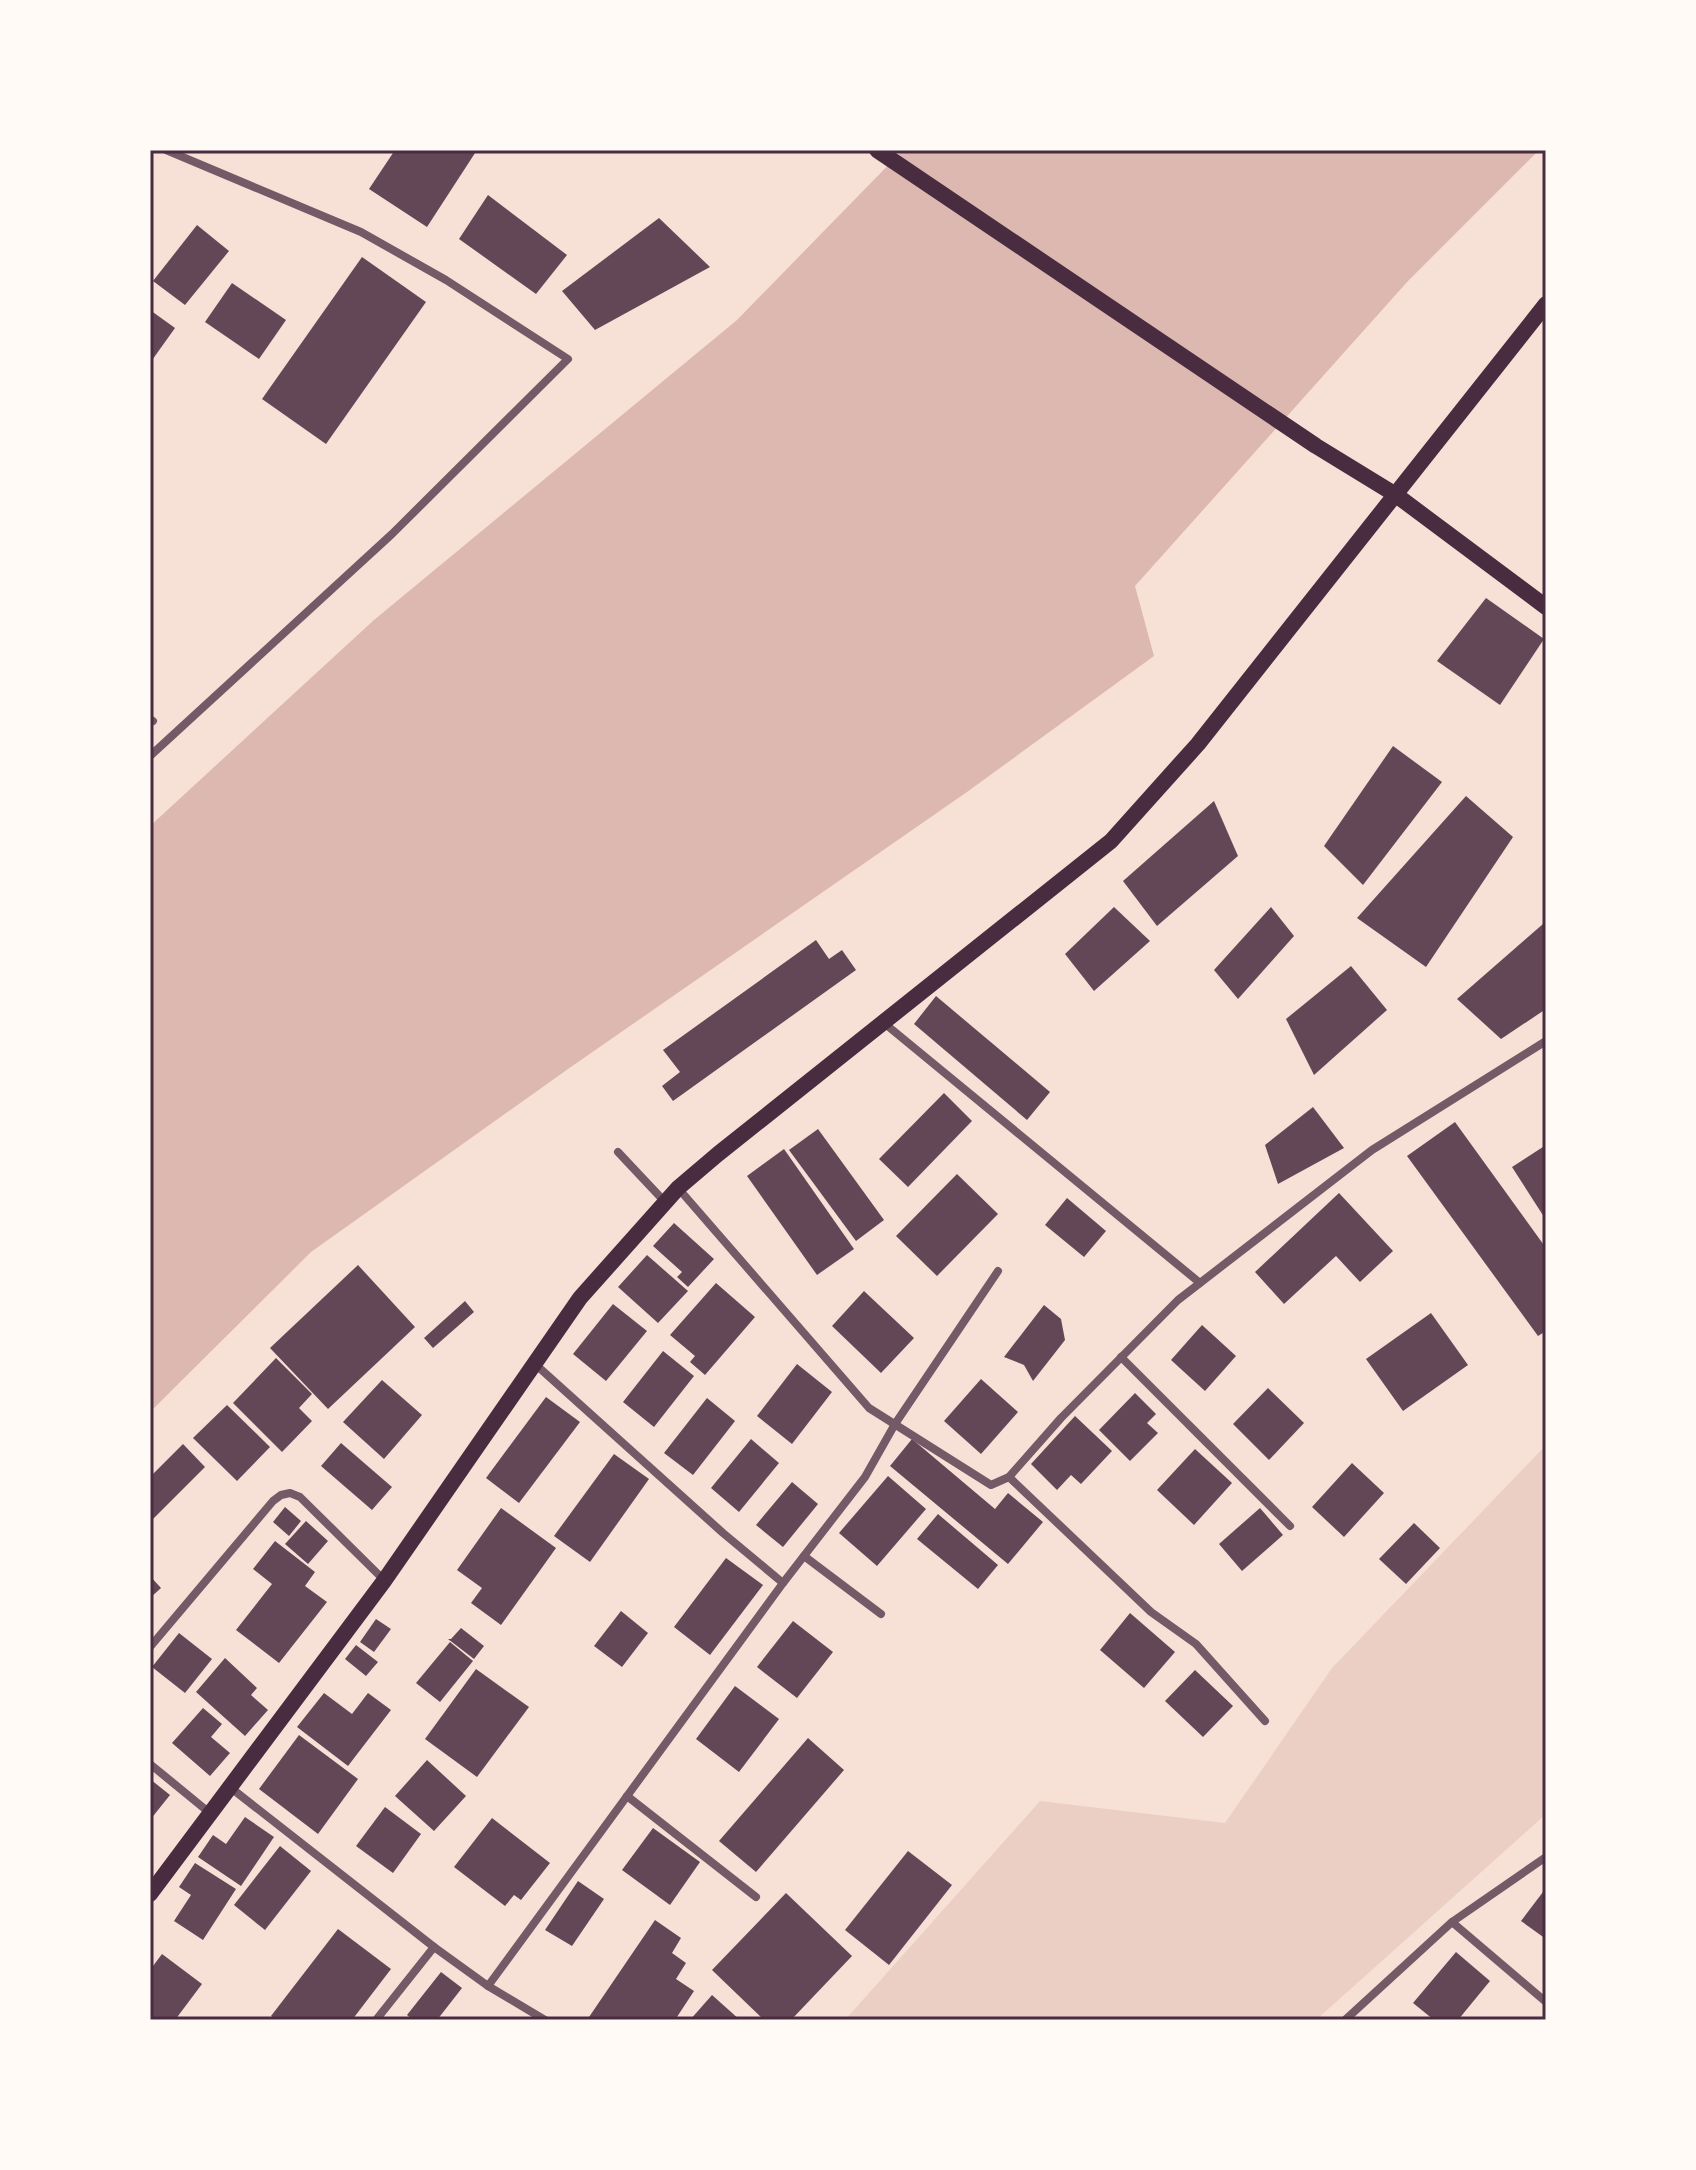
<svg xmlns="http://www.w3.org/2000/svg" width="1696" height="2170" font-family="'Work Sans',sans-serif">
	<rect width="100%" height="100%" fill="#f7e1d7"/>
	<path fill="#ebcfc5" d="M 1546,1445 L 1546,1814 L 1316,2020 L 845,2020 L 1040,1801 L 1225,1823 L 1332,1668 Z"/>
	<path fill="#dcb8b0" d="M 903,150 L 1539,150 L 1408,281 L 1135,586 L 1154,656 L 967,792 L 568,1069 L 311,1252 L 150,1412 L 150,826 L 374,620 L 737,320 Z"/>
	<g fill="#644757">
		<path d="M 395,150 L 477,150 L 427,227 L 369,189 Z"/>
		<path d="M 488,195 L 567,255 L 536,294 L 459,239 Z"/>
		<path d="M 659,218 L 710,267 L 595,330 L 562,291 Z"/>
		<path d="M 197,225 L 229,251 L 185,305 L 153,281 Z"/>
		<path d="M 362,257 L 426,302 L 326,444 L 262,399 Z"/>
		<path d="M 232,283 L 286,320 L 259,359 L 205,322 Z"/>
		<path d="M 150,310 L 175,328 L 150,363 Z"/>
		<path d="M 1486,598 L 1544,639 L 1500,705 L 1437,661 Z"/>
		<path d="M 1393,746 L 1442,782 L 1363,885 L 1324,846 Z"/>
		<path d="M 1466,796 L 1513,837 L 1426,967 L 1357,918 Z"/>
		<path d="M 1214,801 L 1238,856 L 1157,926 L 1123,881 Z"/>
		<path d="M 1114,907 L 1150,941 L 1094,991 L 1065,954 Z"/>
		<path d="M 1271,907 L 1294,936 L 1238,999 L 1214,970 Z"/>
		<path d="M 1543,924 L 1546,928 L 1546,1009 L 1501,1039 L 1457,999 Z"/>
		<path d="M 816,940 L 829,959 L 842,950 L 856,970 L 673,1101 L 662,1086 L 680,1072 L 663,1050 Z"/>
		<path d="M 1351,966 L 1387,1010 L 1314,1075 L 1286,1019 Z"/>
		<path d="M 936,996 L 1050,1092 L 1027,1120 L 914,1024 Z"/>
		<path d="M 944,1093 L 972,1121 L 908,1187 L 879,1159 Z"/>
		<path d="M 1313,1107 L 1344,1148 L 1278,1184 L 1265,1145 Z"/>
		<path d="M 1455,1122 L 1546,1248 L 1546,1331 L 1538,1336 L 1407,1156 Z"/>
		<path d="M 818,1129 L 884,1220 L 856,1241 L 789,1150 Z"/>
		<path d="M 1546,1145 L 1546,1220 L 1512,1167 Z"/>
		<path d="M 784,1149 L 854,1249 L 817,1275 L 747,1176 Z"/>
		<path d="M 957,1174 L 998,1214 L 937,1276 L 896,1236 Z"/>
		<path d="M 1339,1193 L 1393,1251 L 1360,1282 L 1336,1256 L 1284,1304 L 1255,1272 Z"/>
		<path d="M 1067,1198 L 1106,1231 L 1084,1257 L 1045,1225 Z"/>
		<path d="M 674,1223 L 714,1259 L 688,1287 L 677,1277 L 682,1272 L 653,1246 Z"/>
		<path d="M 647,1255 L 688,1291 L 658,1323 L 618,1287 Z"/>
		<path d="M 358,1265 L 415,1327 L 328,1409 L 270,1348 Z"/>
		<path d="M 716,1283 L 755,1317 L 705,1375 L 690,1362 L 695,1356 L 670,1335 Z"/>
		<path d="M 864,1291 L 914,1338 L 881,1373 L 832,1326 Z"/>
		<path d="M 465,1301 L 474,1312 L 433,1348 L 424,1338 Z"/>
		<path d="M 613,1304 L 647,1331 L 606,1381 L 573,1354 Z"/>
		<path d="M 1044,1305 L 1061,1319 L 1065,1340 L 1033,1381 L 1024,1365 L 1004,1357 Z"/>
		<path d="M 1431,1313 L 1468,1365 L 1403,1411 L 1366,1359 Z"/>
		<path d="M 1202,1325 L 1236,1356 L 1205,1391 L 1171,1360 Z"/>
		<path d="M 663,1351 L 694,1376 L 654,1427 L 623,1402 Z"/>
		<path d="M 276,1358 L 312,1394 L 299,1408 L 312,1421 L 282,1452 L 233,1403 Z"/>
		<path d="M 797,1364 L 832,1392 L 792,1444 L 757,1416 Z"/>
		<path d="M 981,1379 L 1018,1412 L 981,1454 L 944,1421 Z"/>
		<path d="M 382,1380 L 422,1415 L 384,1459 L 343,1422 Z"/>
		<path d="M 1268,1388 L 1304,1423 L 1269,1460 L 1233,1424 Z"/>
		<path d="M 1135,1393 L 1156,1414 L 1147,1423 L 1158,1433 L 1130,1461 L 1099,1430 Z"/>
		<path d="M 546,1397 L 580,1422 L 519,1503 L 486,1478 Z"/>
		<path d="M 707,1398 L 735,1421 L 693,1475 L 664,1453 Z"/>
		<path d="M 227,1405 L 270,1447 L 237,1481 L 193,1438 Z"/>
		<path d="M 1075,1416 L 1112,1451 L 1081,1484 L 1071,1475 L 1057,1490 L 1031,1464 Z"/>
		<path d="M 751,1439 L 779,1463 L 739,1512 L 711,1488 Z"/>
		<path d="M 912,1439 L 995,1509 L 1008,1493 L 1043,1522 L 1008,1564 L 890,1466 Z"/>
		<path d="M 341,1443 L 392,1487 L 372,1510 L 321,1466 Z"/>
		<path d="M 183,1444 L 205,1467 L 150,1522 L 150,1477 Z"/>
		<path d="M 1195,1449 L 1232,1483 L 1194,1525 L 1157,1490 Z"/>
		<path d="M 614,1454 L 649,1479 L 590,1562 L 554,1536 Z"/>
		<path d="M 1352,1463 L 1384,1493 L 1344,1537 L 1312,1507 Z"/>
		<path d="M 888,1476 L 926,1509 L 877,1566 L 839,1533 Z"/>
		<path d="M 792,1482 L 818,1504 L 783,1547 L 756,1525 Z"/>
		<path d="M 285,1507 L 301,1521 L 289,1536 L 273,1522 Z"/>
		<path d="M 501,1508 L 556,1548 L 501,1625 L 471,1603 L 482,1588 L 457,1570 Z"/>
		<path d="M 1260,1508 L 1283,1535 L 1242,1571 L 1219,1544 Z"/>
		<path d="M 938,1514 L 998,1565 L 978,1589 L 917,1539 Z"/>
		<path d="M 306,1521 L 328,1541 L 308,1564 L 285,1544 Z"/>
		<path d="M 1414,1523 L 1440,1548 L 1406,1584 L 1379,1559 Z"/>
		<path d="M 275,1541 L 315,1572 L 305,1586 L 327,1602 L 279,1663 L 236,1630 L 272,1584 L 253,1569 Z"/>
		<path d="M 726,1558 L 763,1585 L 710,1655 L 674,1627 Z"/>
		<path d="M 150,1576 L 161,1588 L 150,1598 Z"/>
		<path d="M 621,1611 L 648,1633 L 622,1667 L 594,1646 Z"/>
		<path d="M 1130,1613 L 1175,1652 L 1144,1688 L 1100,1650 Z"/>
		<path d="M 376,1619 L 391,1629 L 374,1652 L 360,1642 Z"/>
		<path d="M 793,1621 L 833,1652 L 797,1698 L 757,1667 Z"/>
		<path d="M 461,1628 L 484,1646 L 474,1659 L 448,1639 L 451,1639 Z"/>
		<path d="M 179,1633 L 212,1659 L 185,1693 L 152,1667 Z"/>
		<path d="M 450,1642 L 473,1661 L 440,1702 L 416,1683 Z"/>
		<path d="M 356,1645 L 378,1662 L 366,1676 L 345,1659 Z"/>
		<path d="M 225,1658 L 257,1688 L 251,1695 L 268,1710 L 245,1736 L 196,1692 Z"/>
		<path d="M 476,1669 L 529,1707 L 477,1777 L 425,1739 Z"/>
		<path d="M 1195,1670 L 1233,1706 L 1203,1737 L 1165,1701 Z"/>
		<path d="M 735,1686 L 779,1719 L 739,1772 L 696,1739 Z"/>
		<path d="M 324,1693 L 352,1714 L 368,1693 L 391,1710 L 348,1766 L 297,1727 Z"/>
		<path d="M 203,1708 L 222,1724 L 211,1737 L 230,1753 L 210,1776 L 172,1743 Z"/>
		<path d="M 299,1735 L 358,1779 L 318,1834 L 259,1789 Z"/>
		<path d="M 808,1738 L 844,1770 L 756,1872 L 719,1841 Z"/>
		<path d="M 427,1760 L 466,1796 L 434,1831 L 395,1796 Z"/>
		<path d="M 150,1779 L 170,1795 L 150,1820 Z"/>
		<path d="M 385,1807 L 421,1834 L 393,1873 L 356,1846 Z"/>
		<path d="M 245,1817 L 274,1837 L 241,1886 L 198,1857 L 213,1835 L 226,1844 Z"/>
		<path d="M 492,1818 L 550,1863 L 521,1900 L 514,1895 L 505,1906 L 454,1867 Z"/>
		<path d="M 653,1828 L 700,1862 L 670,1905 L 622,1870 Z"/>
		<path d="M 280,1846 L 311,1871 L 265,1930 L 234,1905 Z"/>
		<path d="M 908,1851 L 952,1885 L 889,1965 L 845,1930 Z"/>
		<path d="M 195,1863 L 236,1889 L 203,1940 L 174,1921 L 191,1895 L 179,1887 Z"/>
		<path d="M 578,1881 L 604,1899 L 572,1946 L 545,1930 Z"/>
		<path d="M 1546,1888 L 1546,1939 L 1521,1921 Z"/>
		<path d="M 786,1893 L 852,1956 L 791,2020 L 764,2020 L 712,1970 Z"/>
		<path d="M 655,1920 L 681,1938 L 672,1953 L 686,1963 L 676,1979 L 694,1991 L 675,2020 L 587,2020 Z"/>
		<path d="M 338,1929 L 391,1969 L 352,2020 L 276,2020 L 271,2016 Z"/>
		<path d="M 1456,1952 L 1490,1981 L 1458,2020 L 1434,2020 L 1413,2003 Z"/>
		<path d="M 162,1954 L 202,1984 L 175,2020 L 150,2020 L 150,1970 Z"/>
		<path d="M 441,1972 L 462,1988 L 437,2020 L 413,2020 L 407,2015 Z"/>
		<path d="M 712,1995 L 740,2020 L 690,2020 Z"/>
	</g>
	<g fill="none" stroke-linecap="round" stroke-linejoin="round">
		<g stroke="#755966" stroke-width="8">
			<path d="M 150,719 L 153,721"/>
			<path d="M 150,756 L 392,534 L 568,359 L 446,280 L 361,232 L 166,150"/>
			<path d="M 884,1023 L 1200,1283"/>
			<path d="M 618,1152 L 665,1202"/>
			<path d="M 678,1188 L 869,1408 L 991,1485 L 1009,1477 L 1061,1418 L 1178,1300 L 1372,1150 L 1546,1041"/>
			<path d="M 1121,1357 L 1290,1526"/>
			<path d="M 535,1364 L 723,1533 L 783,1583"/>
			<path d="M 1009,1477 L 1151,1612 L 1196,1644 L 1265,1721"/>
			<path d="M 804,1556 L 881,1614"/>
			<path d="M 150,1647 L 273,1501 L 281,1495 L 290,1493 L 300,1497 L 384,1580"/>
			<path d="M 150,1764 L 211,1814"/>
			<path d="M 231,1788 L 434,1947 L 488,1986 L 545,2020"/>
			<path d="M 627,1796 L 756,1897"/>
			<path d="M 1452,1922 L 1546,2002"/>
			<path d="M 488,1986 L 783,1583 L 865,1477 L 895,1424 L 998,1271"/>
			<path d="M 376,2020 L 434,1947"/>
			<path d="M 1345,2020 L 1452,1922 L 1546,1857"/>
		</g>
		<g stroke="#4a2c40" stroke-width="16">
			<path d="M 877,150 L 1316,446 L 1396,495 L 1546,607"/>
			<path d="M 150,1894 L 384,1581 L 580,1298 L 678,1188 L 718,1154 L 1111,841 L 1198,744 L 1546,304"/>
		</g>
	</g>
	<rect width="1696" height="2170" fill="none" stroke="#fffaf5" stroke-width="304"/>
	<rect x="152" y="152" width="1392" height="1866" fill="none" stroke="#4a2c40" stroke-width="3"/>
</svg>
